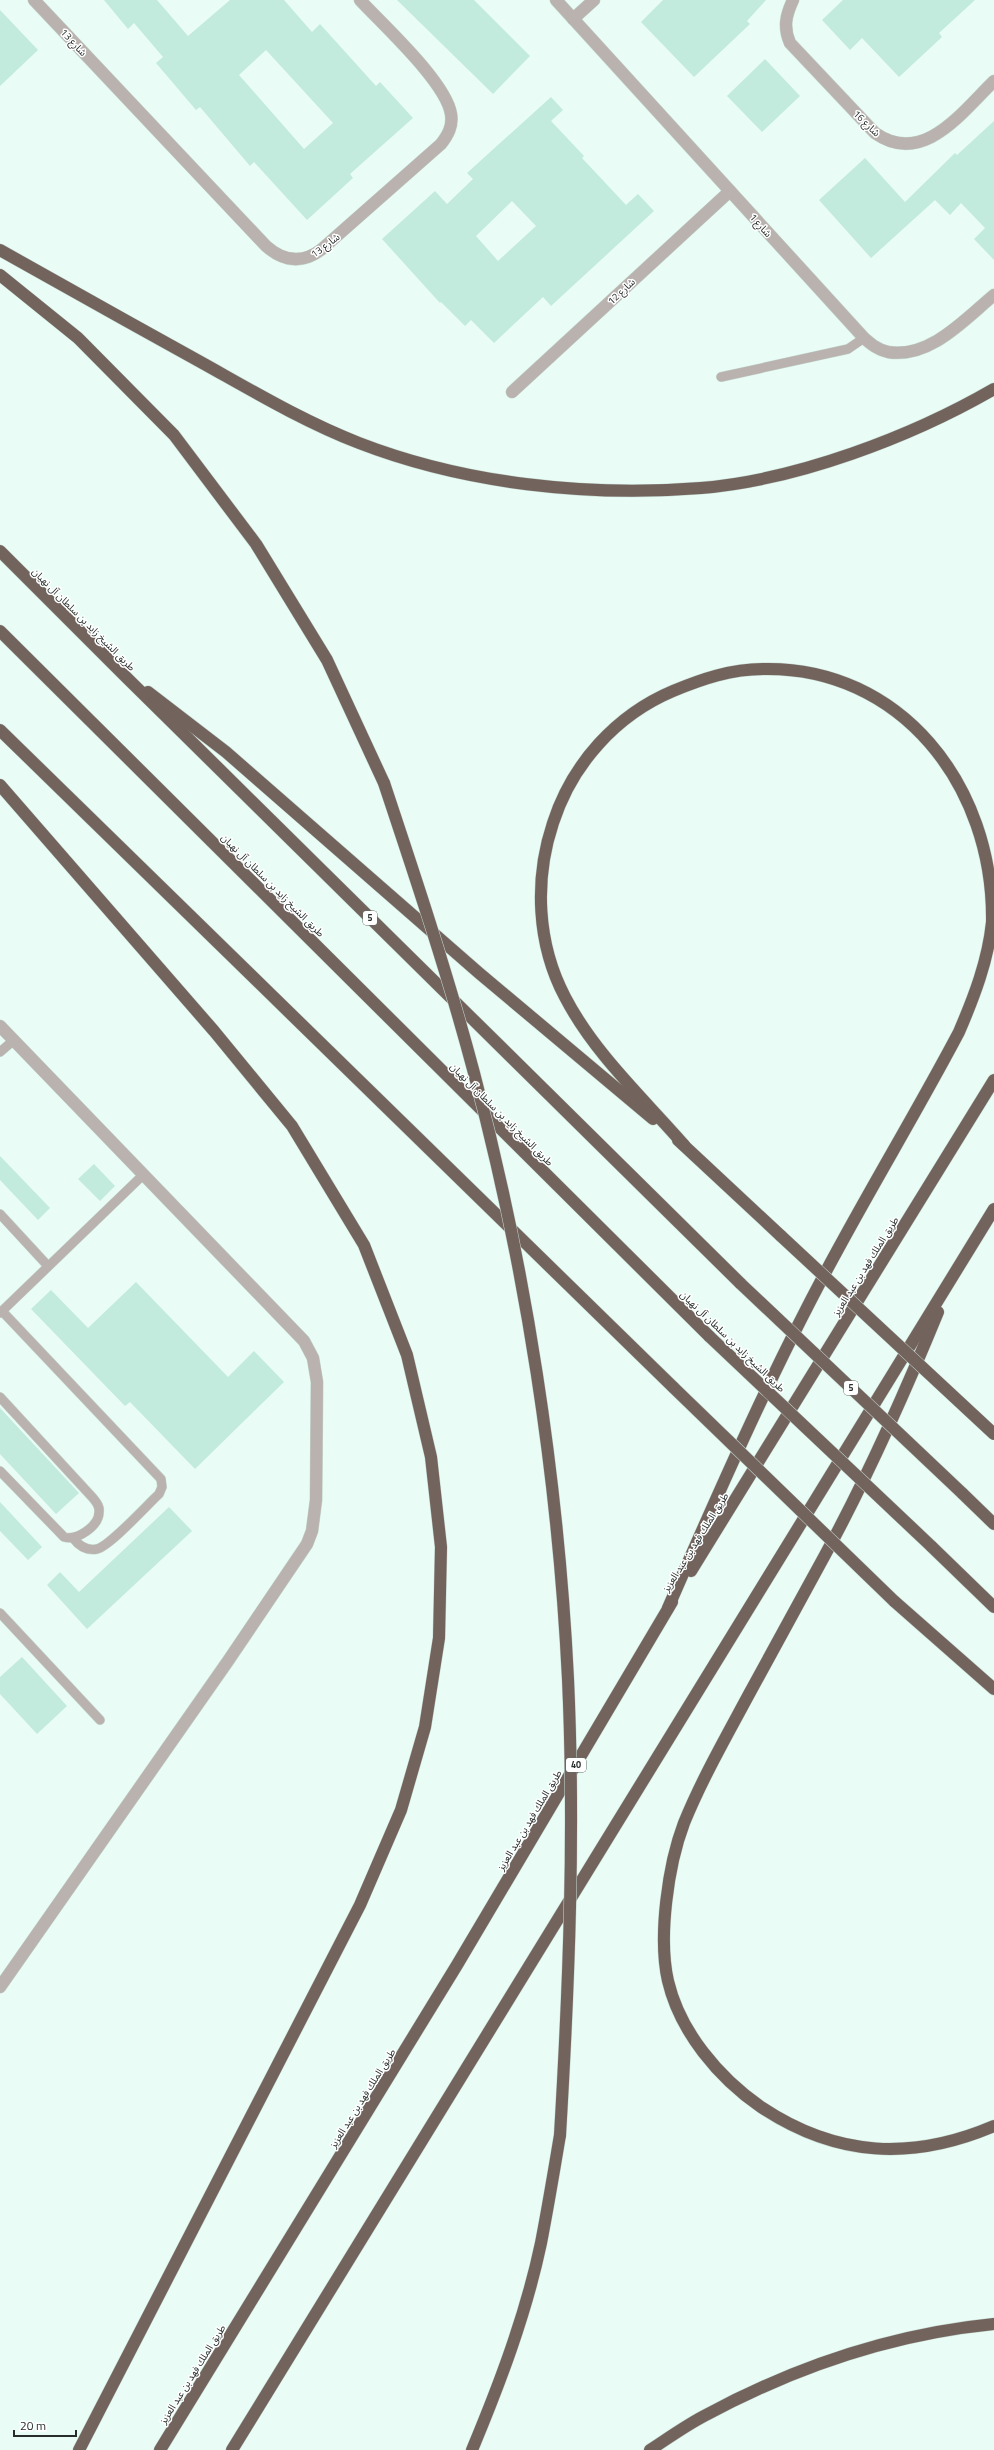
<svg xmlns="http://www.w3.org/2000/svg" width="994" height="2450" font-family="'Titillium Web','Noto Sans Arabic',sans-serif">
	<rect width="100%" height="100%" fill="#e9fdf6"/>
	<g fill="#c2eadd" fill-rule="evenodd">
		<path d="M 104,0 L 157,0 L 188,36 L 230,0 L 284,0 L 312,32 L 320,24 L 376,86 L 380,82 L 413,118 L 350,174 L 353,178 L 307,220 L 254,162 L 250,166 L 200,107 L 196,110 L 156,63 L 163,57 L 134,23 L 128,29 ZM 266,50 L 333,123 L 304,149 L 239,75 Z"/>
		<path d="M 397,0 L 474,0 L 530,56 L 493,94 Z"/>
		<path d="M 663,0 L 766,0 L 747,21 L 750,24 L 694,77 L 641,22 Z"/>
		<path d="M 843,0 L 975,0 L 939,33 L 942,37 L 899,77 L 862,38 L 850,50 L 822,20 Z"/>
		<path d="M 0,10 L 38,50 L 0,86 Z"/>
		<path d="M 765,59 L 800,96 L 762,132 L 727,96 Z"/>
		<path d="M 551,97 L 563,110 L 551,121 L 584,156 L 582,158 L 626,205 L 638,194 L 654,211 L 551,306 L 543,297 L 494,343 L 471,320 L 465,326 L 441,302 L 440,303 L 382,239 L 435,191 L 447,204 L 473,179 L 467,173 ZM 512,201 L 536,226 L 498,261 L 476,236 Z"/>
		<path d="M 994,121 L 994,260 L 974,239 L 985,228 L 961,203 L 950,215 L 935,200 L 871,258 L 819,200 L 865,158 L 905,202 L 955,153 L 957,155 Z"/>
		<path d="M 0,1156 L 50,1208 L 38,1220 L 0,1180 Z"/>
		<path d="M 94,1164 L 115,1186 L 100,1201 L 78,1179 Z"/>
		<path d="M 136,1282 L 228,1377 L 254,1351 L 284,1382 L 195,1469 L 130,1402 L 125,1406 L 31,1309 L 51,1290 L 88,1328 Z"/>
		<path d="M 0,1408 L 79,1493 L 56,1514 L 0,1454 Z"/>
		<path d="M 0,1502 L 42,1547 L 28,1560 L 0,1531 Z"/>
		<path d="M 169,1507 L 192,1531 L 87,1629 L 47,1585 L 60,1572 L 79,1592 Z"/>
		<path d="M 22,1657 L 67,1706 L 37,1734 L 0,1694 L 0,1677 Z"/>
	</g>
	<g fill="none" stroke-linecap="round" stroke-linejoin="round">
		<defs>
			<g id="service">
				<path d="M 721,377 L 848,349 L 864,338"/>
				<path d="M 0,1052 L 14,1040"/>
				<path d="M 0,1214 L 48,1266"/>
				<path d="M 2,1311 L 161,1479 L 162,1487 L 159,1494 C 147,1505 110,1546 97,1549 C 87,1551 79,1546 73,1538"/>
				<path d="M 0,1313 L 143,1175"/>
				<path d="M 0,1397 L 93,1498 C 96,1502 100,1506 99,1512 C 99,1526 77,1541 64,1537 L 0,1471"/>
				<path d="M 0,1613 L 100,1720"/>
			</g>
			<g id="minor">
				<path d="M 34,0 L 266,246 C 284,262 303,264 322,249 L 441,144 C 448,135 453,126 451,114 C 446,82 383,25 360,0"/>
				<path d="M 556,0 L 864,338 C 871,344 878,350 888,352 C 930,359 965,319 994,295"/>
				<path d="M 793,0 C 786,15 783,27 790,43 L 875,133 C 923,167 962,112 994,81"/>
				<path d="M 573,19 L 594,0"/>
				<path d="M 512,392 L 730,191"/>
				<path d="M 0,1026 L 304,1341 L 313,1358 L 317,1382 L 316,1500 L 312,1531 L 307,1544 L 228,1661 L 0,1987"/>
			</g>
			<g id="motorway">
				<path d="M 0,250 C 69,289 137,327 206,365 C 256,393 305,422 359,443 C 465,484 588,497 701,488 C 797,480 911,437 994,389"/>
				<path d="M 0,275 L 78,338 L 174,435 L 256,544 L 327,660 L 384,783"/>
				<path d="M 0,551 L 126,677 L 741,1284"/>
				<path d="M 0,631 L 710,1337"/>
				<path d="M 148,692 L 226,752 L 479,973 L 653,1119"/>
				<path d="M 0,730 L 674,1388"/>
				<path d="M 0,785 L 214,1031 L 292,1126 L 364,1245 L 407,1355 L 431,1457 L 441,1547 L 439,1638 L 425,1727 L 401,1810 L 360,1905 L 79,2450"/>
				<path d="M 678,1140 L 781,1236"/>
				<path d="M 938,1312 C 904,1395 868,1476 825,1555 C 799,1602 774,1649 748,1696 C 726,1737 702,1779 684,1823 C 668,1865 658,1937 668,1981 C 680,2032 719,2078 761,2107 C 836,2157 912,2161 994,2126"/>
				<path d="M 962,1493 L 994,1524"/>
				<path d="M 931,1546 L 994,1607"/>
				<path d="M 691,1571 L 994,1080"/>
				<path d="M 894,1601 L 994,1689"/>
				<path d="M 668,1608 C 721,1487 774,1366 837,1251 C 877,1177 920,1106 959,1032 C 974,997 988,961 992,922 C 994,785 900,666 763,669 C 731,669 702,679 673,691 C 616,715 572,764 553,823 C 534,880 537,944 565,997 C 594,1053 643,1098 684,1145"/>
				<path d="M 160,2450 L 457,1965 L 672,1602"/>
				<path d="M 232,2450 L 994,1209"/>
				<path d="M 472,2450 C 500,2383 526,2314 541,2243 C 548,2207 554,2171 560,2135"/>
				<path d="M 650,2450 C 667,2439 685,2426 704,2416 C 793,2368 892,2334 994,2324"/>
			</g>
		</defs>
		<use href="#service" stroke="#c6d8d1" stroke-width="10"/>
		<use href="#minor" stroke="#c6d8d1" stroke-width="13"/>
		<use href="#motorway" stroke="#c6d8d1" stroke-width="13"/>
		<use href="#service" stroke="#bab2af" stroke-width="9"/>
		<use href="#minor" stroke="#bab2af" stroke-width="12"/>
		<use href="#motorway" stroke="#73635d" stroke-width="12"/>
		<defs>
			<g id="motorway-bridge">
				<path d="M 384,783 C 416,879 448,975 474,1073 C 526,1268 558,1477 568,1679 C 575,1832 569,1983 560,2135"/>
				<path d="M 781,1236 L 994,1434"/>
				<path d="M 741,1284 L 962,1493"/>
				<path d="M 710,1337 L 931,1546"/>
				<path d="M 674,1388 L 894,1601"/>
			</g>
		</defs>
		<use href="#motorway-bridge" stroke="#c6d8d1" stroke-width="13" stroke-linecap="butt"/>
		<use href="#motorway-bridge" stroke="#73635d" stroke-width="12"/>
	</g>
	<g text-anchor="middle" stroke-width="3" stroke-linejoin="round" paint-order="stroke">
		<g fill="#fff" stroke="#676c6a" stroke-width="1">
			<rect x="363" y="911" width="14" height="14" rx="3"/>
			<rect x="844" y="1381" width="14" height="14" rx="3"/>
			<rect x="566" y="1758" width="20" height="14" rx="3"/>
		</g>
		<g font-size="9" font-weight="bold" fill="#262d2a">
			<text x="370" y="921">5</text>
			<text x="851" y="1391">5</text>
			<text x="576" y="1768">40</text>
		</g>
		<g font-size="10" fill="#262d2a" stroke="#fff">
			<text transform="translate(74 42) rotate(47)" y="4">شارع 13</text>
			<text transform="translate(867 123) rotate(44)" y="4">شارع 16</text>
			<text transform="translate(761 225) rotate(48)" y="4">شارع 1</text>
			<text transform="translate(325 245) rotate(-37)" y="4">شارع 13</text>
			<text transform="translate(621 291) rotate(-43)" y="4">شارع 12</text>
			<text transform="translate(84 619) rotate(45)" y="4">طريق الشيخ زايد بن سلطان آل نهيان</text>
			<text transform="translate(273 885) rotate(45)" y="4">طريق الشيخ زايد بن سلطان آل نهيان</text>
			<text transform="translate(502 1114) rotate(45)" y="4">طريق الشيخ زايد بن سلطان آل نهيان</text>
			<text transform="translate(865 1266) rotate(-58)" y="4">طريق الملك فهد بن عبد العزيز</text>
			<text transform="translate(733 1341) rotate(44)" y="4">طريق الشيخ زايد بن سلطان آل نهيان</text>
			<text transform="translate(695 1542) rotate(-58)" y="4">طريق الملك فهد بن عبد العزيز</text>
			<text transform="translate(529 1820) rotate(-59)" y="4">طريق الملك فهد بن عبد العزيز</text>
			<text transform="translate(362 2098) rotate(-58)" y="4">طريق الملك فهد بن عبد العزيز</text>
			<text transform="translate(192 2374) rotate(-58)" y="4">طريق الملك فهد بن عبد العزيز</text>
		</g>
	</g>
	<path d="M14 2430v6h62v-6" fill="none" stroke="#262d2a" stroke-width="2"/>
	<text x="20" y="2430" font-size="12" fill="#262d2a" stroke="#ffffff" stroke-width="3" paint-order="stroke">20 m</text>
</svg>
